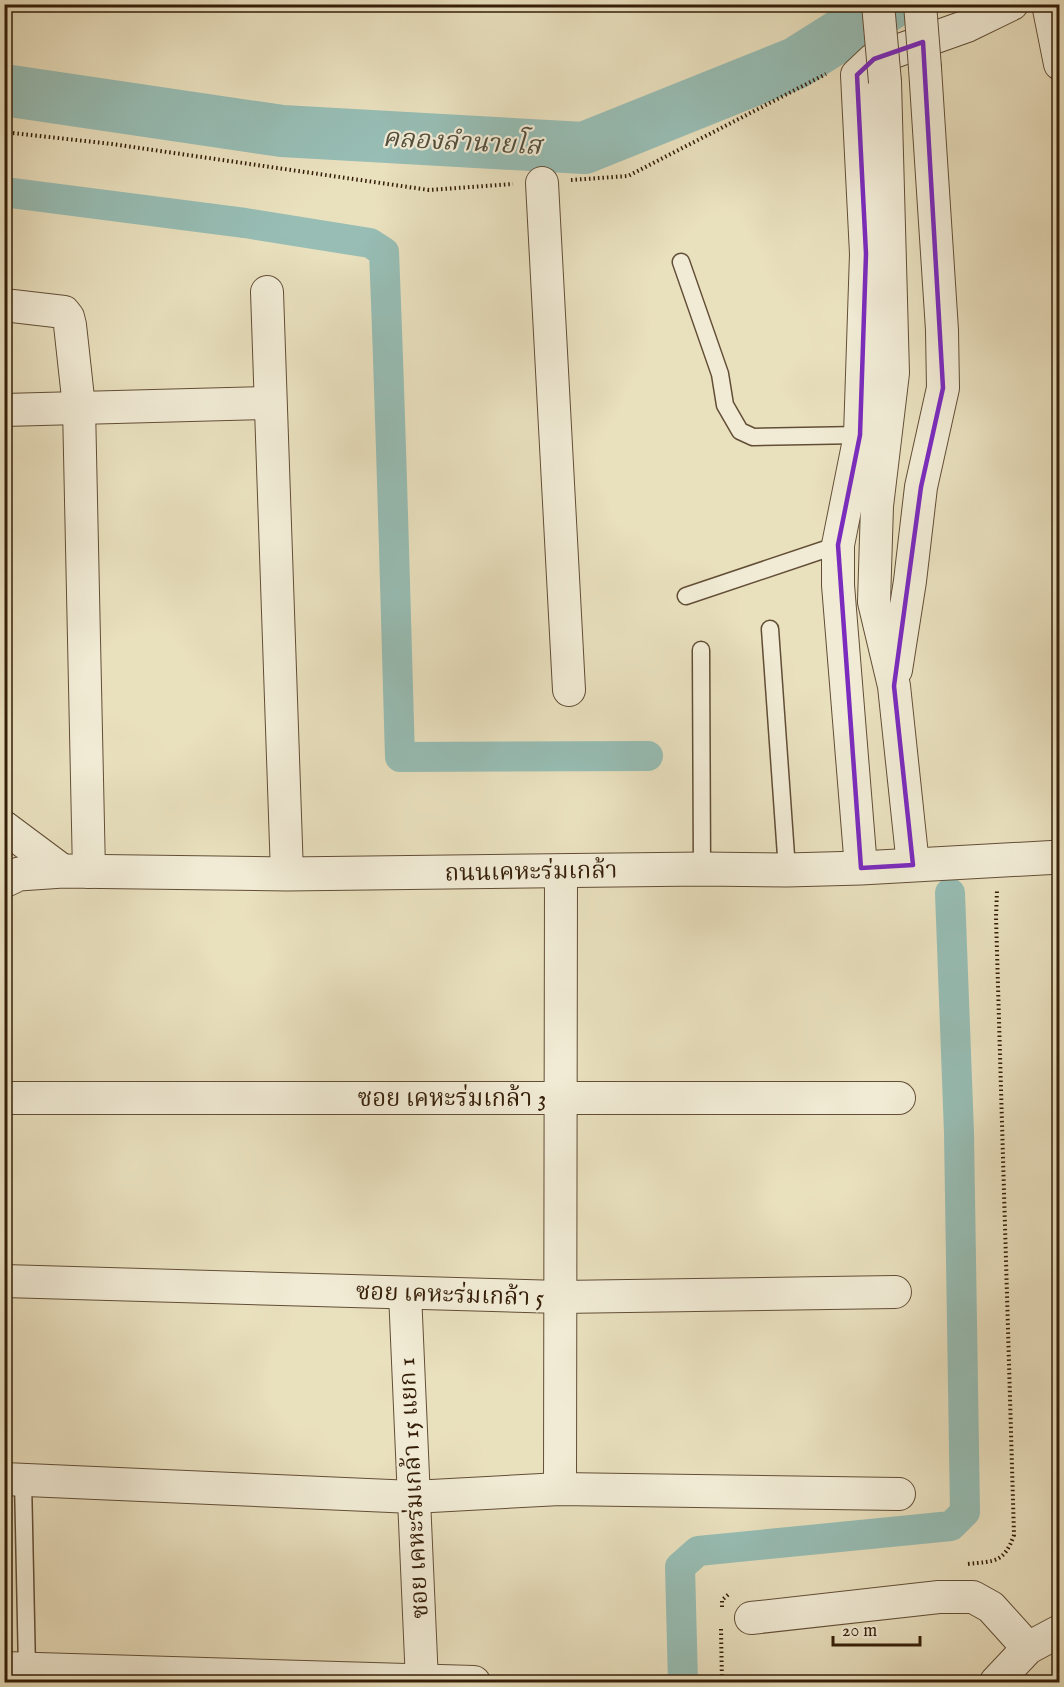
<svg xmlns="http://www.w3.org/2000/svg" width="1064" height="1687" font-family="'IM FELL English','Noto Serif Thai',serif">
	<rect width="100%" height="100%" fill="#e9e0be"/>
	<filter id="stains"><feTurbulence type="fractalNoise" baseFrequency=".00333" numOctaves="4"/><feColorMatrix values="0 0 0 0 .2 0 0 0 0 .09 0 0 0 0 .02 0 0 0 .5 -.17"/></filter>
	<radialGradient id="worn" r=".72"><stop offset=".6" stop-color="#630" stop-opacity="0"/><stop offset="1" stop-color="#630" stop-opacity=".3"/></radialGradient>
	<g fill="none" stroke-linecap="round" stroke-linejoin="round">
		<g stroke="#97bdb4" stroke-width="30">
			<path d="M 4,192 L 245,223 L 370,243 L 384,252 C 391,420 395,589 400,757 L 648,756"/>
			<path d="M 683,1682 L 680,1567 L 698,1551 L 951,1526 L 965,1512 L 959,1133 L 950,893"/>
		</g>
		<path stroke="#97bdb4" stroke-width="52" d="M 4,90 L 282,131 L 584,148 L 796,63 L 890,4"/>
		<defs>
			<g id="service">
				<path d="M 681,262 L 720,374 L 725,405 L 740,431 L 753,437 L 860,435"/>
				<path d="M 686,596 L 838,545"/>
				<path d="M 770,629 L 787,870"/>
				<path d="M 701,650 L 702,869"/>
				<path d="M 23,1480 L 27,1669"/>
			</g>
			<g id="minor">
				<path d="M 1048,4 L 1060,64"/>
				<path d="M 885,82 L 893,373 L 877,506 L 874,602 L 894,686 L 913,865"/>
				<path d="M 542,183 L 569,690"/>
				<path d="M 267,292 L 287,874"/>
				<path d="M 4,305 L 64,312 L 68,317 L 70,325 L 79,407 L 89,872"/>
				<path d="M 4,410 L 270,403"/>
				<path d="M 896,670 L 910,581 L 921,487 L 943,388 L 942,330 L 925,68"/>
				<path d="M 4,827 L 63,871"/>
				<path d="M 861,868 L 838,585 L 838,545 L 860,435 L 866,254 L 857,75 L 874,59 L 967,26 L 1012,4"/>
				<path d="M 4,1098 L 899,1098"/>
				<path d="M 4,1281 L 560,1297 L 895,1292"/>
				<path d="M 405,1293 L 422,1682"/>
				<path d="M 4,1479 L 413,1497 L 560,1489 L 899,1494"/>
				<path d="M 560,1489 L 561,871"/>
				<path d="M 751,1618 L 939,1597 L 973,1597 L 991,1607 L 1028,1648"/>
				<path d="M 4,1668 L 474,1682"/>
				<path d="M 996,1682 L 1028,1648 L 1060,1631"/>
			</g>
			<path id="tertiary" d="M 4,881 L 19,874 L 63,871 L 287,874 L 702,869 L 787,870 L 861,868 L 1060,857"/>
		</defs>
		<use href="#service" stroke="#624e36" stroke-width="19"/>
		<use href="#minor" stroke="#624e36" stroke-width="34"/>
		<use href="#tertiary" stroke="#624e36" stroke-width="35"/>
		<g stroke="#351e08" stroke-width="4" stroke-dasharray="1.5 3" stroke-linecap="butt">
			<path d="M 4,132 L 112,144 L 429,190 L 513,184"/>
			<path d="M 571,180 L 628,176 L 826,74"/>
			<path d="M 968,1564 C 995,1561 1004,1563 1014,1535 L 996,917 L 997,890"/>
			<path d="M 722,1607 L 722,1600 L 729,1594"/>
			<path d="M 721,1629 L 722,1682"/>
		</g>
		<use href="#service" stroke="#f1ebd5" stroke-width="16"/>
		<use href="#minor" stroke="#f1ebd5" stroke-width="32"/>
		<use href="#tertiary" stroke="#f1ebd5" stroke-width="33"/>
		<defs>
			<g id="minor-bridge">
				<path d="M 878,4 L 885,82"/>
				<path d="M 920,4 L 925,68"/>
			</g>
		</defs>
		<use href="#minor-bridge" stroke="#624e36" stroke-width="34" stroke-linecap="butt"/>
		<use href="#minor-bridge" stroke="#f1ebd5" stroke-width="32"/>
	</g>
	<path fill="none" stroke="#7b2cbf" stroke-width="4.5" stroke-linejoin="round" d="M 923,42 L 943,388 L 921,487 L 894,686 L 913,865 L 861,868 L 838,545 L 860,435 L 866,254 L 857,75 L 874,59 Z"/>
	<g text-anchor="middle" stroke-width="4.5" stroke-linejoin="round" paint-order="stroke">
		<g font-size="24" fill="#351e08" stroke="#f1ebd5">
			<text transform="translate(531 871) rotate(-1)" y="8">ถนนเคหะร่มเกล้า</text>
			<text x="452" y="1106">ซอย เคหะร่มเกล้า 3</text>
			<text transform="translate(450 1294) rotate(2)" y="8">ซอย เคหะร่มเกล้า 5</text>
			<text transform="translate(413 1488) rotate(-93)" y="8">ซอย เคหะร่มเกล้า 15 แยก 1</text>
		</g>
		<g font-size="26" font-style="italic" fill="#524e3c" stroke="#f1ebd5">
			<text transform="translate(462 141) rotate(3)" y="9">คลองลำนายโส</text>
		</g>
	</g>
	<rect width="1064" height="1687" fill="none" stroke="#e9e0be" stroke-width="24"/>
	<rect x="6" y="6" width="1052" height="1675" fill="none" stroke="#351e08" stroke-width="3"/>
	<rect x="12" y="12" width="1040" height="1663" fill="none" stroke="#351e08" stroke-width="1.5"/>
	<path d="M833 1636v9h87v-9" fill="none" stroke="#351e08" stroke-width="3"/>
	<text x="842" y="1636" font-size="18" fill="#351e08" stroke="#f1ebd5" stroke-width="4.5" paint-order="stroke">20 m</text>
	<rect width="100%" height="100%" filter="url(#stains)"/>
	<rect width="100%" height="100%" fill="url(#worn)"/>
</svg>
